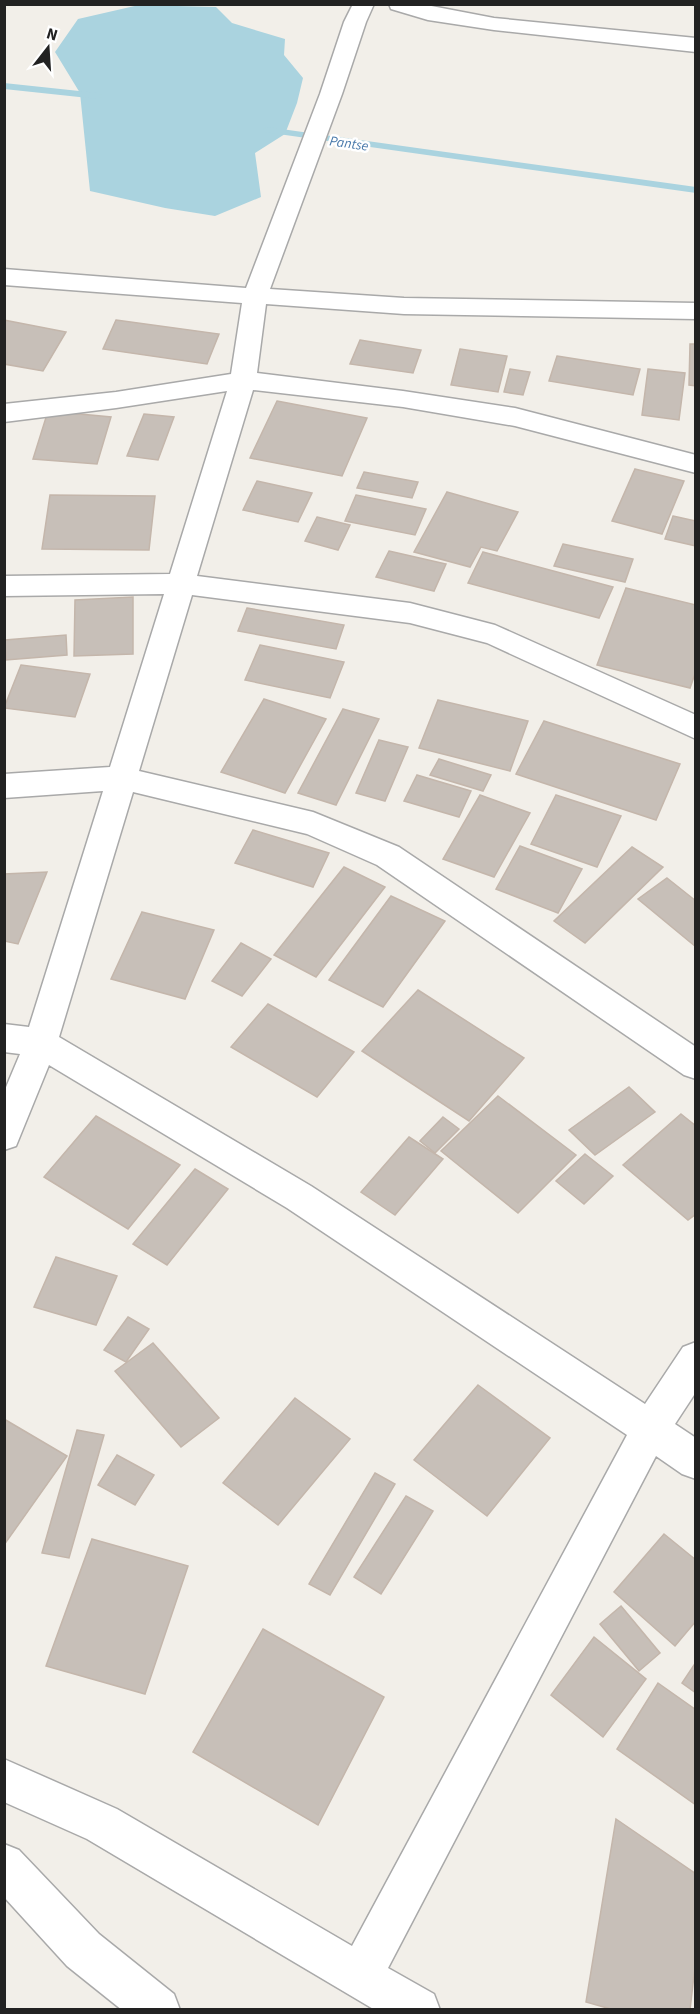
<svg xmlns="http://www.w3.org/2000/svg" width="700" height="2014" font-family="'Source Sans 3',sans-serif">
	<rect width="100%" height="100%" fill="#f2efe9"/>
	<path fill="#aad3df" d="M 139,5 L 216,7 L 232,23 L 285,39 L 284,55 L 303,78 L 297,103 L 285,134 L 255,153 L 261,197 L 215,216 L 165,208 L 90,191 L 80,93 L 55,52 L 78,19 Z"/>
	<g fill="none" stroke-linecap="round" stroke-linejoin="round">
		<g fill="#aad3df" fill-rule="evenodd">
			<path d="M 4,83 L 98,93 L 103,96 L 98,99 L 4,89 Z"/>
			<path d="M 267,127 L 696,187 L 696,193 L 264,132 L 262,130 Z"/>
		</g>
	</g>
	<g fill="#c7bfb8" stroke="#c4b6ab" stroke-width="1.5">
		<path d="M 4,320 L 66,332 L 43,371 L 4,364 Z"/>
		<path d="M 116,320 L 219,334 L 207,364 L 103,349 Z"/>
		<path d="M 360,340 L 421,350 L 413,373 L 350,364 Z"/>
		<path d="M 690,344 L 696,344 L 696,386 L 689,385 Z"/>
		<path d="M 460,349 L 507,356 L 498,392 L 451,385 Z"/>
		<path d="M 557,356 L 640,369 L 633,395 L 549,381 Z"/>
		<path d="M 510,369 L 530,372 L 523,395 L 504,392 Z"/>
		<path d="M 648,369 L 685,373 L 679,420 L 642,415 Z"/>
		<path d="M 277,401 L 367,418 L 342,476 L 250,458 Z"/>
		<path d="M 48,411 L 111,417 L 97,464 L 33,459 Z"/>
		<path d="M 144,414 L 174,417 L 158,460 L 127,456 Z"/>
		<path d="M 635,469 L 684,481 L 662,534 L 612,521 Z"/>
		<path d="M 364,472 L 418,482 L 412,498 L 357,488 Z"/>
		<path d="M 257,481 L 312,493 L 298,522 L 243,510 Z"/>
		<path d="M 447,492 L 518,512 L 497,551 L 481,547 L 470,567 L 414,552 Z"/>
		<path d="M 50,495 L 155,496 L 149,550 L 42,549 Z"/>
		<path d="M 356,495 L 426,509 L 415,535 L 345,521 Z"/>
		<path d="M 673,516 L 696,521 L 696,546 L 665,539 Z"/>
		<path d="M 317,517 L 350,525 L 338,550 L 305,541 Z"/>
		<path d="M 563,544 L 633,559 L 625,582 L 554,566 Z"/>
		<path d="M 389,551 L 446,564 L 434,591 L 376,577 Z"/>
		<path d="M 483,552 L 613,587 L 599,618 L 468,583 Z"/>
		<path d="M 626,588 L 696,605 L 696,671 L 690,688 L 597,665 Z"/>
		<path d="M 133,597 L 133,654 L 74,656 L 75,600 Z"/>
		<path d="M 247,608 L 344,625 L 336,649 L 238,631 Z"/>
		<path d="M 66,635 L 67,655 L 6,660 L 5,640 Z"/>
		<path d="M 260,645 L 344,662 L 330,698 L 245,680 Z"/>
		<path d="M 21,665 L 90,674 L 75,717 L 4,708 Z"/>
		<path d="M 264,699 L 326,719 L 285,793 L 221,772 Z"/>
		<path d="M 438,700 L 528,721 L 510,771 L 419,748 Z"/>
		<path d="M 343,709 L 379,719 L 336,805 L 298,793 Z"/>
		<path d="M 544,721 L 680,764 L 656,820 L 516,774 Z"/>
		<path d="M 379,740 L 408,747 L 385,801 L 356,793 Z"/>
		<path d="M 439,759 L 491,775 L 483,791 L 430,775 Z"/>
		<path d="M 417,775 L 471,791 L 459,817 L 404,801 Z"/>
		<path d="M 480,795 L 530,813 L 494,877 L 443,859 Z"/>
		<path d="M 556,795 L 621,816 L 597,867 L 531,844 Z"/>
		<path d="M 253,830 L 329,853 L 313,887 L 235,863 Z"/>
		<path d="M 520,846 L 582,869 L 558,913 L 496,889 Z"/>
		<path d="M 632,847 L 663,867 L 585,943 L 554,921 Z"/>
		<path d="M 344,867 L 385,887 L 316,977 L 274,955 Z"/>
		<path d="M 47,872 L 18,944 L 4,941 L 4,874 Z"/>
		<path d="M 667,878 L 696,901 L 696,947 L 638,899 Z"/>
		<path d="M 391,896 L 445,921 L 383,1007 L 329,980 Z"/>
		<path d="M 142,912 L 214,930 L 185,999 L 111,979 Z"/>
		<path d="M 241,943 L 271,959 L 242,996 L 212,981 Z"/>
		<path d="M 418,990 L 524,1058 L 469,1121 L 362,1051 Z"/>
		<path d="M 268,1004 L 354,1052 L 317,1097 L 231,1047 Z"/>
		<path d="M 629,1087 L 655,1112 L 595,1155 L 569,1130 Z"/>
		<path d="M 498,1096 L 576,1155 L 518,1213 L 441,1151 Z"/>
		<path d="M 681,1114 L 696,1126 L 696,1214 L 688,1220 L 623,1165 Z"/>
		<path d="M 96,1116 L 180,1165 L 128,1229 L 44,1177 Z"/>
		<path d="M 443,1117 L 459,1129 L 435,1153 L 420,1141 Z"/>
		<path d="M 409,1137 L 443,1159 L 395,1215 L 361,1192 Z"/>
		<path d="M 585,1154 L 613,1176 L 584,1204 L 556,1181 Z"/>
		<path d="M 195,1169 L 228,1189 L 167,1265 L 133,1244 Z"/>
		<path d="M 56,1257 L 117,1276 L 96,1325 L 34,1307 Z"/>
		<path d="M 128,1317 L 149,1329 L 126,1362 L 104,1350 Z"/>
		<path d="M 153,1343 L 219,1418 L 181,1447 L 115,1371 Z"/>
		<path d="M 478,1385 L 550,1438 L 487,1516 L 414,1460 Z"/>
		<path d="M 295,1398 L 350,1439 L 278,1525 L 223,1483 Z"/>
		<path d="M 4,1419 L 67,1456 L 4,1545 Z"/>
		<path d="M 77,1430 L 104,1435 L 69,1558 L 42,1553 Z"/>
		<path d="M 117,1455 L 154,1475 L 135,1505 L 98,1485 Z"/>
		<path d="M 375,1473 L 395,1484 L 330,1595 L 309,1584 Z"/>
		<path d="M 406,1496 L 433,1511 L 381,1594 L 354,1577 Z"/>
		<path d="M 664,1534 L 696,1560 L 696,1621 L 675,1646 L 614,1592 Z"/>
		<path d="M 92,1539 L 188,1566 L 145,1694 L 46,1666 Z"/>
		<path d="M 621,1606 L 660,1653 L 639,1671 L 600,1624 Z"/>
		<path d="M 263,1629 L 384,1697 L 318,1825 L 193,1752 Z"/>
		<path d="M 594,1637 L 646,1679 L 603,1737 L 551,1695 Z"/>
		<path d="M 696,1662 L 696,1693 L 682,1683 Z"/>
		<path d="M 658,1683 L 696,1710 L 696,1805 L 617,1749 Z"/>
		<path d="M 616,1819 L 696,1874 L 696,1958 L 690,2010 L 614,2010 L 586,2002 Z"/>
	</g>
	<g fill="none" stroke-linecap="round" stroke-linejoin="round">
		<defs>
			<g id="minor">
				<path d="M 353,4 L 374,4 L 366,22 L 342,94 L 270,289 L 404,298 L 696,303 L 696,319 L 404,314 L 266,304 L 257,373 L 403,391 L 515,408 L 696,455 L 696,473 L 515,426 L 403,407 L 253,390 L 197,576 L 410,603 L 495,625 L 696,715 L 696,739 L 487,643 L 410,623 L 192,595 L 139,771 L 313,812 L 399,847 L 696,1047 L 696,1079 L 684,1075 L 377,865 L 307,834 L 133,792 L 59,1037 L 311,1186 L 645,1404 L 683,1347 L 696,1342 L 696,1392 L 675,1424 L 696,1438 L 696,1479 L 682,1474 L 656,1456 L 388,1968 L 434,1994 L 440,2010 L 375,2010 L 87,1839 L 4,1802 L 4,1759 L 117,1809 L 352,1946 L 627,1435 L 287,1208 L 49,1065 L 16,1146 L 4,1150 L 4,1092 L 20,1054 L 4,1052 L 4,1024 L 29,1027 L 103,791 L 4,798 L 4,774 L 110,767 L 164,594 L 4,596 L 4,576 L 170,574 L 227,391 L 116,408 L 4,422 L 4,404 L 116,392 L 231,374 L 242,303 L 4,285 L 4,269 L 246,288 L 320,94 L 344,22 Z"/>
				<path d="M 389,4 L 421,4 L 494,18 L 696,38 L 696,52 L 494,30 L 428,20 L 391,9 Z"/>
				<path d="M 4,1844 L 19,1850 L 99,1934 L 174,1994 L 180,2010 L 122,2010 L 67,1966 L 4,1897 Z"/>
			</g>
		</defs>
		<use href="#minor" stroke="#a9a9a9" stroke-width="3"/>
		<use href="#minor" fill="#fff" fill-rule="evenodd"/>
	</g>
	<g text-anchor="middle" stroke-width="5" stroke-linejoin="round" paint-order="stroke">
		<g font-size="14" font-style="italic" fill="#4a7aab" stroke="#fff">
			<text transform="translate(349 143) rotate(8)" y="5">Pantse</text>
		</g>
	</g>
	<rect width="700" height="2014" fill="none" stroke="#222222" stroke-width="12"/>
	<g transform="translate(48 48) rotate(17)" stroke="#ffffff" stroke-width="4.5" paint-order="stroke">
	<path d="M0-4.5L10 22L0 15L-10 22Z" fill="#222222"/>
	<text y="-9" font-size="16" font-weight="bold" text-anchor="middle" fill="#222222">N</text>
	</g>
</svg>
